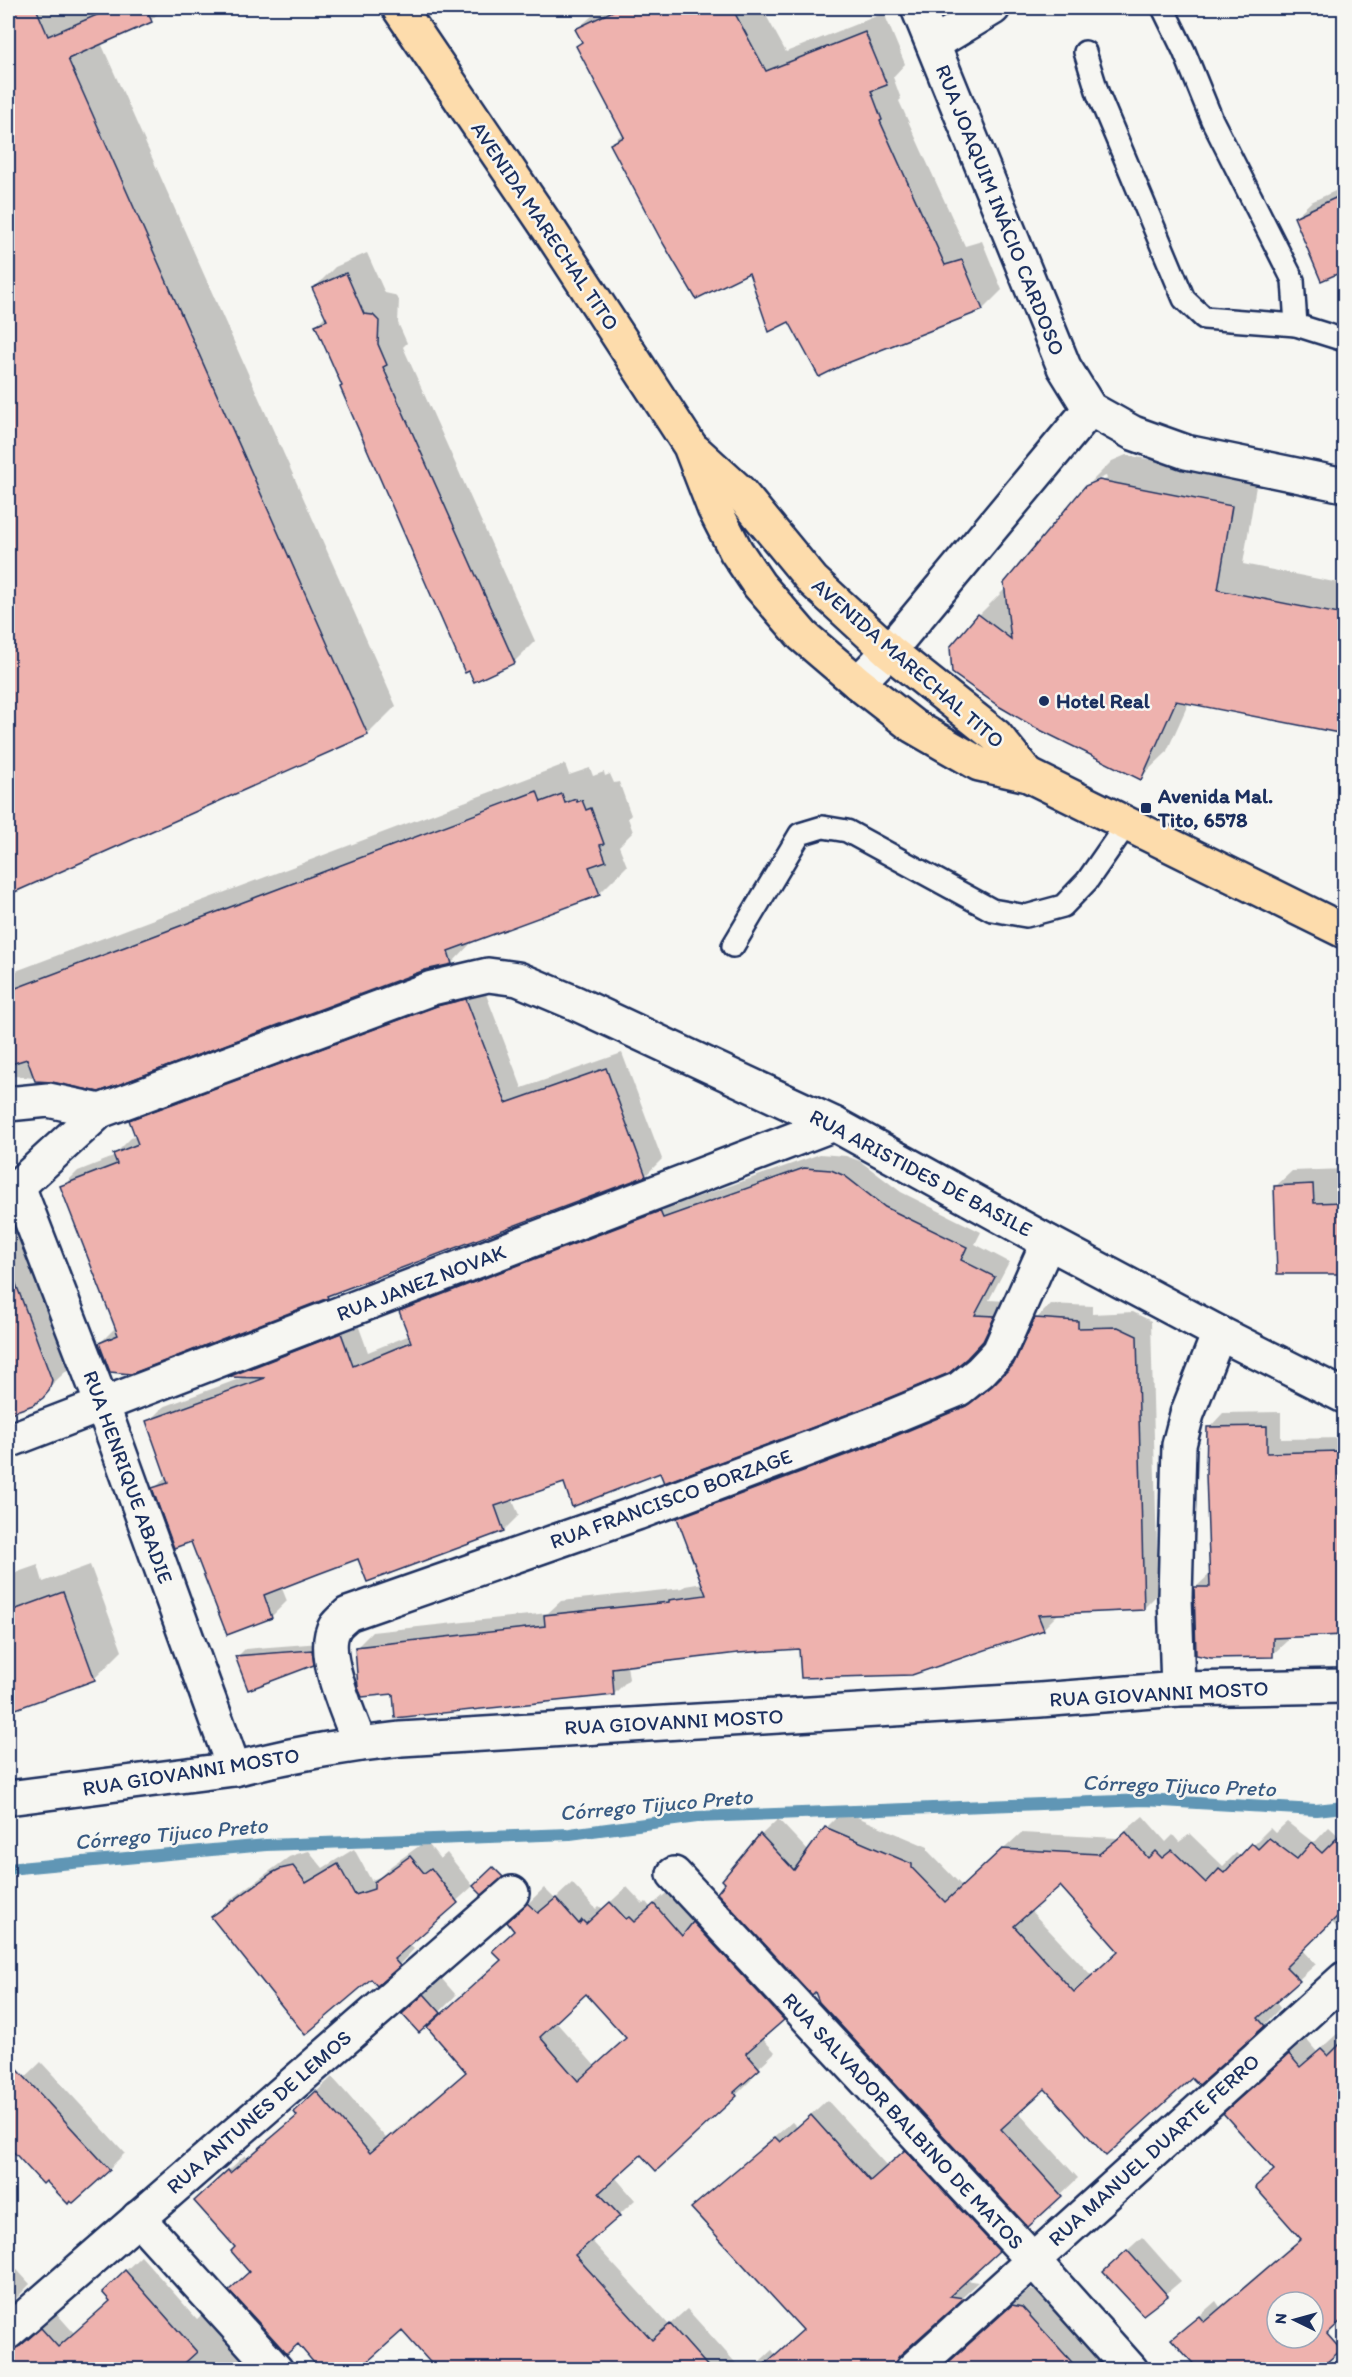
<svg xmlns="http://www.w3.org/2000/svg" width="1352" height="2377" font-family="Itim,sans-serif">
	<rect width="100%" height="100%" fill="#f6f6f2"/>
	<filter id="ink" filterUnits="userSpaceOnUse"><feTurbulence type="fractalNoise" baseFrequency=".0167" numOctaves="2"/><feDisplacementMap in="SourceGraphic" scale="12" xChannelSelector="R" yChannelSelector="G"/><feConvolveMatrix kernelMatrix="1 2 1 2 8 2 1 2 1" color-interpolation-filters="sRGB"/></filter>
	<g filter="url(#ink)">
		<g fill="#0003" fill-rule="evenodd">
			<path d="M 8,8 L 164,8 L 151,20 L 101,43 L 396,706 L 368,734 L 8,894 Z"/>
			<path d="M 601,8 L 762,8 L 786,52 L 884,13 L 905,64 L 893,77 L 901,99 L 899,101 L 965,246 L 982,241 L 1002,290 L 983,309 L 790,320 L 750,271 L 611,144 L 624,132 L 578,46 L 583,41 L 577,29 Z"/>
			<path d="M 1344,187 L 1344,269 L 1322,279 L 1295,217 L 1311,202 Z"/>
			<path d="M 367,253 L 385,293 L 394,295 L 399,300 L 398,323 L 407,343 L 403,347 L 535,641 L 514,662 L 344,386 L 316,325 L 326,315 L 314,288 L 335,267 Z"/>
			<path d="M 1126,455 L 1257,480 L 1243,564 L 1344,584 L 1344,732 L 1189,702 L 1166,753 L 1140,778 L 979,615 L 1005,589 L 1006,591 L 1086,487 L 1090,483 L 1090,486 L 1107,479 L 1106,476 L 1091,482 L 1112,461 Z"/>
			<path d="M 565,764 L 569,775 L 590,768 L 593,776 L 604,772 L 605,776 L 610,774 L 614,783 L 619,782 L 631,815 L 628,818 L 633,832 L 619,846 L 627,866 L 599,894 L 474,940 L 452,963 L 52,1080 L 15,1076 L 8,1078 L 8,974 Z"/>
			<path d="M 482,984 L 522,1088 L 622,1053 L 662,1159 L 646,1175 L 330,1294 L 327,1297 L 100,1343 L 116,1327 L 62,1187 L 78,1171 L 116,1156 L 115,1154 L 131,1138 L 137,1136 L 131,1121 L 147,1105 Z"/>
			<path d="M 820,1154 L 846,1156 L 860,1161 L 901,1192 L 981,1232 L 975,1244 L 1009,1262 L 989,1300 L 1008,1301 L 998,1325 L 982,1340 L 661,1471 L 564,1481 L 512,1499 L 519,1515 L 504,1530 L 359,1557 L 281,1586 L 287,1601 L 272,1616 L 228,1633 L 192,1540 L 154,1489 L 167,1476 L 148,1422 L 163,1407 L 247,1376 L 231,1375 L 245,1362 L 356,1319 L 368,1352 L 410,1335 L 401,1311 L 416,1296 L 675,1197 L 678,1204 Z"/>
			<path d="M 1344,1169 L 1344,1273 L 1279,1273 L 1276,1186 L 1292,1171 Z"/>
			<path d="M 8,1184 L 76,1362 L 32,1403 L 8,1413 Z"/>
			<path d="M 1051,1304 L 1092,1306 L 1092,1314 L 1133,1312 L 1151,1321 L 1158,1594 L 1143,1609 L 1058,1614 L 1043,1629 L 738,1652 L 627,1665 L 629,1679 L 614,1694 L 394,1693 L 357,1647 L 372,1632 L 548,1613 L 561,1601 L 683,1588 L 685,1586 L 703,1583 L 679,1518 L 694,1503 L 897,1427 L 983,1392 L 1014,1365 L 1036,1319 Z"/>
			<path d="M 1281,1412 L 1281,1439 L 1344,1438 L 1344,1633 L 1287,1636 L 1287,1641 L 1272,1655 L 1195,1588 L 1211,1573 L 1209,1428 L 1223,1413 Z"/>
			<path d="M 8,1552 L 15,1573 L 38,1565 L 43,1582 L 90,1565 L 122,1651 L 94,1679 L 8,1710 Z"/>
			<path d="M 320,1643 L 321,1656 L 313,1664 L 237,1657 L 245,1649 Z"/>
			<path d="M 843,1811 L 928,1847 L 928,1851 L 963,1887 L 1021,1833 L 1117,1838 L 1143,1816 L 1166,1842 L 1173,1835 L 1179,1842 L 1190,1834 L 1223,1866 L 1236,1853 L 1241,1857 L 1270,1828 L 1275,1833 L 1287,1822 L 1314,1843 L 1329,1827 L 1340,1837 L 1344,1833 L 1344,1935 L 1331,1921 L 1302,1949 L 1316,1964 L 1275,2001 L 1280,2008 L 1264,2025 L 1192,2076 L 1045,2087 L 1018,2112 L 1078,2178 L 1028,2225 L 761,1835 L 778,1819 L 809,1852 L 826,1828 ZM 1060,1884 L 1119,1951 L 1092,1976 L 1030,1910 Z"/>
			<path d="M 426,1841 L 440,1859 L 447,1853 L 473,1886 L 409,1944 L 414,1949 L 399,1965 L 371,1977 L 213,1917 L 229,1901 L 289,1857 L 297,1854 L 309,1851 L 323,1868 L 354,1849 L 371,1880 L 380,1877 L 391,1866 Z"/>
			<path d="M 572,1883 L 596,1909 L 599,1906 L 603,1909 L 627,1887 L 643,1904 L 646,1902 L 650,1907 L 671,1889 L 799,2003 L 761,2037 L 775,2052 L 750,2076 L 752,2079 L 736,2095 L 656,2169 L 641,2153 L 615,2177 L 635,2200 L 591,2240 L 669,2325 L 687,2309 L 742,2370 L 439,2370 L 402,2329 L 250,2271 L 237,2247 L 196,2201 L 245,2155 L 247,2158 L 298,2115 L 312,2096 L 332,2077 L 386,2138 L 467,2071 L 502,1959 L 516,1930 L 509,1922 L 544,1888 L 555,1899 ZM 586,1992 L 627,2037 L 595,2066 L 555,2021 Z"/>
			<path d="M 442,1979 L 456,1995 L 440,2012 L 420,1998 Z"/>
			<path d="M 1337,2034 L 1344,2041 L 1344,2316 L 1287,2370 L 1173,2339 L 1216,2301 L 1220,2307 L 1302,2237 L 1275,2169 L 1241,2098 L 1306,2039 L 1317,2052 ZM 1277,2302 L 1313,2302 L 1313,2338 L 1277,2338 Z"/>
			<path d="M 41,2062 L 125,2153 L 109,2169 L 46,2179 L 43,2182 L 8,2144 L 8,2094 Z"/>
			<path d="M 827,2100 L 887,2166 L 922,2135 L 1014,2234 L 965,2280 L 978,2282 L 913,2342 L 909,2347 L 909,2357 L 918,2370 L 750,2370 L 772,2350 L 775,2354 L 804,2329 L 709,2193 L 792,2122 L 797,2127 Z"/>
			<path d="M 1142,2237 L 1181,2281 L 1143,2313 L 1119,2258 Z"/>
			<path d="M 141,2256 L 197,2319 L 217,2301 L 266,2370 L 8,2370 L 8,2366 L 17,2357 L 11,2350 L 26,2335 L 37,2331 L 57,2314 L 74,2333 L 111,2300 L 119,2277 Z"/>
			<path d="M 8,2260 L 30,2284 L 8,2307 Z"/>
			<path d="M 1029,2290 L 1038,2291 L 1087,2344 L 1085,2346 L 1106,2370 L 940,2370 Z"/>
		</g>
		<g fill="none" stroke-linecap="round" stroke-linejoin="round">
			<path stroke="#6096b5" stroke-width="12" d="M 8,1869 L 266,1845 L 570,1834 L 697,1817 L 1145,1800 L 1316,1810 L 1344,1807"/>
		</g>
		<g fill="#eeb2ae" stroke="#1b2f5e" stroke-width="1.5" fill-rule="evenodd">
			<path d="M 8,8 L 36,8 L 48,36 L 113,8 L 146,8 L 152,22 L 68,59 L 368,735 L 8,895 Z"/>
			<path d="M 619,8 L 732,8 L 766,71 L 865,32 L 887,85 L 871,91 L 882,120 L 880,121 L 945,265 L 962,260 L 983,310 L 845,364 L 819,377 L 789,322 L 769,332 L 749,273 L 696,299 L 660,238 L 610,144 L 624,137 L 576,46 L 582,42 L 575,29 Z"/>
			<path d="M 1344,194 L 1344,271 L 1321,281 L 1294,217 Z"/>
			<path d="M 346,273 L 364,314 L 373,315 L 379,321 L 378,344 L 387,365 L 383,367 L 515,663 L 474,682 L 469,671 L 465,673 L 340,387 L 342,386 L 315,325 L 327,320 L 312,288 Z"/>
			<path d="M 1099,480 L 1232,506 L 1218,590 L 1344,615 L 1344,734 L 1176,701 L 1141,780 L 1036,728 L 1000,707 L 952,673 L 950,647 L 978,614 L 1011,639 L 1004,583 L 1085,486 Z"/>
			<path d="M 537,791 L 541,802 L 562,794 L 565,803 L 576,799 L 577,802 L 582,800 L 586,810 L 591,808 L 604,844 L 600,845 L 606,861 L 589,867 L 600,895 L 448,951 L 452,964 L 425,970 L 99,1092 L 52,1082 L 35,1081 L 27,1059 L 8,1065 L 8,991 Z"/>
			<path d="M 466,999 L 506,1103 L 606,1068 L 646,1176 L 327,1296 L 328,1298 L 131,1374 L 110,1372 L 99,1343 L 118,1335 L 60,1186 L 117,1164 L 113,1154 L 138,1144 L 129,1120 L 437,1006 Z"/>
			<path d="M 804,1168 L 831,1170 L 845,1176 L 885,1207 L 967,1247 L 961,1260 L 995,1277 L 975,1315 L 995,1316 L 983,1341 L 967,1358 L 949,1373 L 867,1407 L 664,1483 L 660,1473 L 572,1507 L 564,1483 L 495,1506 L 504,1531 L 367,1582 L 358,1559 L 318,1574 L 264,1595 L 272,1618 L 227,1635 L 191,1542 L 174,1548 L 152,1488 L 168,1483 L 146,1421 L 265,1378 L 228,1377 L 341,1333 L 353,1366 L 411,1342 L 399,1311 L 660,1211 L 663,1218 Z"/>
			<path d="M 1313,1184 L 1314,1203 L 1344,1202 L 1344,1274 L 1277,1274 L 1274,1186 Z"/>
			<path d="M 10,1268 L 52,1380 L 49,1391 L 43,1398 L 33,1405 L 8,1414 L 8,1269 Z"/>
			<path d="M 1035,1318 L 1078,1321 L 1078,1328 L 1118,1327 L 1137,1336 L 1144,1610 L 1038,1615 L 1044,1630 L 912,1675 L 801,1678 L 799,1649 L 738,1653 L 612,1668 L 614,1695 L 395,1718 L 393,1694 L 362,1697 L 358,1688 L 355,1647 L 545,1626 L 544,1615 L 669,1602 L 669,1600 L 706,1595 L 677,1518 L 881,1442 L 966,1406 L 992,1386 L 1013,1365 Z"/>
			<path d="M 1267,1426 L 1267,1453 L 1338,1451 L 1339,1480 L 1344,1480 L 1344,1635 L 1273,1638 L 1273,1657 L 1211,1658 L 1196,1655 L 1194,1587 L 1210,1587 L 1206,1474 L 1207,1427 Z"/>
			<path d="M 63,1592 L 95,1680 L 8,1712 L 8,1612 Z"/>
			<path d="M 312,1650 L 314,1665 L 248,1690 L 235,1656 Z"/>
			<path d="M 825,1827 L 912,1864 L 912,1868 L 945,1902 L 1002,1849 L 1099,1854 L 1126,1832 L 1148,1858 L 1155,1851 L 1162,1858 L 1172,1850 L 1206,1883 L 1219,1869 L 1224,1873 L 1252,1843 L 1258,1849 L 1269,1838 L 1297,1859 L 1311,1843 L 1322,1853 L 1344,1831 L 1344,1910 L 1286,1967 L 1300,1981 L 1258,2018 L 1265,2026 L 1199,2085 L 1192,2078 L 1106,2156 L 1045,2089 L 1001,2129 L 1062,2196 L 1028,2227 L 819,2002 L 815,1992 L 812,1995 L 717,1893 L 725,1883 L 722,1880 L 760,1834 L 794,1870 ZM 1060,1886 L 1118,1951 L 1074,1992 L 1014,1926 Z"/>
			<path d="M 410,1856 L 424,1873 L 431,1868 L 458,1903 L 394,1959 L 400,1966 L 377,1986 L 371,1979 L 305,2035 L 211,1917 L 272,1873 L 280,1869 L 293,1866 L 306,1883 L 338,1864 L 355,1895 L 374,1889 L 374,1882 Z"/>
			<path d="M 493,1867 L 503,1877 L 482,1895 L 473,1886 Z"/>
			<path d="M 556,1898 L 579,1924 L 582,1920 L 586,1924 L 610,1902 L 626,1919 L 629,1917 L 634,1922 L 654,1904 L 682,1936 L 693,1922 L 784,2020 L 746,2053 L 760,2069 L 734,2092 L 737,2096 L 656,2171 L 641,2155 L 599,2193 L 620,2216 L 575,2255 L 652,2340 L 670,2324 L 711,2370 L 437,2370 L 402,2331 L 358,2370 L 320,2370 L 298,2344 L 287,2354 L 229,2290 L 249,2272 L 231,2251 L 235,2247 L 194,2201 L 228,2170 L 230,2173 L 297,2116 L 294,2112 L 316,2091 L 370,2153 L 392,2134 L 393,2135 L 466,2072 L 427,2027 L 501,1960 L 492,1951 L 514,1931 L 507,1922 L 527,1903 L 538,1913 ZM 586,1994 L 626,2038 L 578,2081 L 540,2037 Z"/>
			<path d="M 424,1994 L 441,2013 L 419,2033 L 402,2014 Z"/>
			<path d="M 1344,2040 L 1344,2318 L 1327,2334 L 1341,2350 L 1318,2370 L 1199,2370 L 1171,2339 L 1199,2316 L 1204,2322 L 1301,2239 L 1255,2187 L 1274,2170 L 1223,2113 L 1289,2054 L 1300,2067 L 1321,2049 L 1328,2056 ZM 1277,2302 L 1313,2302 L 1313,2338 L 1277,2338 Z"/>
			<path d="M 8,2059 L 110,2170 L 73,2203 L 70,2201 L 68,2204 L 46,2181 L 43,2184 L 8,2146 Z"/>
			<path d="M 811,2115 L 870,2181 L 905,2150 L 999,2251 L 950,2296 L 964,2298 L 899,2356 L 894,2364 L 894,2370 L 758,2370 L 803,2330 L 691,2208 L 775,2137 L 780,2142 Z"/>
			<path d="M 1127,2250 L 1168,2296 L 1143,2315 L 1103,2272 Z"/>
			<path d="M 125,2270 L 197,2352 L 177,2370 L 8,2370 L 8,2350 L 20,2346 L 41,2328 L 58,2347 L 110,2301 L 102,2292 Z"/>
			<path d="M 1012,2305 L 1022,2307 L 1079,2370 L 940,2370 Z"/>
		</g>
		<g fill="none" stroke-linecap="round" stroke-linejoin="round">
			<defs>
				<g id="service">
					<path d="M 1163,8 L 1184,51 L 1212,120 L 1293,280 L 1296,325"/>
					<path d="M 1085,52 L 1098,94 L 1184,299 L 1204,318 L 1296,325 L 1344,340"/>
					<path d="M 733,946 L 800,834 L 823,827 L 847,831 L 992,910 L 1026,916 L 1063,906 L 1087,881 L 1126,825"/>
				</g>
				<g id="minor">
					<path d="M 918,8 L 1064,367 L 1090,409 L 1133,433 L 1186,452 L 1344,485"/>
					<path d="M 933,44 L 993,8"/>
					<path d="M 858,683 L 889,651 L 1090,409"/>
					<path d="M 8,1104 L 48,1100 L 100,1111"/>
					<path d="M 18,1186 L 102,1404 L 234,1769"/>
					<path d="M 8,1187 L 18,1186 L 100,1111 L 432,988 L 488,975 L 518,979 L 575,1003 L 834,1124 L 1048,1242 L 1219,1333 L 1344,1396"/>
					<path d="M 8,1441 L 834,1124"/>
					<path d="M 1178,1689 L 1175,1597 L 1179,1445 L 1187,1414 L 1219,1333"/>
					<path d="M 360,1744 C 350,1718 319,1652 335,1627 C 338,1622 344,1618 348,1614 L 637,1513 L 874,1424 L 959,1389 L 980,1372 L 999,1352 L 1048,1242"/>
					<path d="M 8,1798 L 234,1769 C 288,1755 345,1745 401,1739 L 1040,1700 L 1178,1689 L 1344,1686"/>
					<path d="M 674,1874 L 1032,2259 L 1131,2370"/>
					<path d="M 138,2218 L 276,2370"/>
					<path d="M 8,2332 L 512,1893"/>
					<path d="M 912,2370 L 1344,1979"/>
				</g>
				<g id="primary">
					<path d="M 399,8 L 550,231 L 690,446 L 714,508 L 736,551 L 759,585 L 803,636 L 858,683 L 913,726 L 979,764 L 1028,775 L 1344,931"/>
					<path d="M 695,451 L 739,491 L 813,581 L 889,651 L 996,736 L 1028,775"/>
				</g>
			</defs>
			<use href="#service" stroke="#1b2f5e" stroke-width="26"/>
			<use href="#minor" stroke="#1b2f5e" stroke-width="38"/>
			<use href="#primary" stroke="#1b2f5e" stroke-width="38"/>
			<use href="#service" stroke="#f6f6f2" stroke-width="21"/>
			<use href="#minor" stroke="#f6f6f2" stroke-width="33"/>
			<use href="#primary" stroke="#fddcac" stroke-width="33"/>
		</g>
	</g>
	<g fill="#1b2f5e" stroke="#f6f6f2" stroke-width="2">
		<circle cx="1044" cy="701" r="6"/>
		<rect x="1140" y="802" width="12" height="12" rx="3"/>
	</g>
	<g text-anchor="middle" stroke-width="5" stroke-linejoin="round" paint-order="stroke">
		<g font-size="21" fill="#1b2f5e" stroke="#f6f6f2">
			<text transform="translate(1000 210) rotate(68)" y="7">RUA JOAQUIM INÁCIO CARDOSO</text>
			<text transform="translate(545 226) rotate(56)" y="7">AVENIDA MARECHAL TITO</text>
			<text transform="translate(908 663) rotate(41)" y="7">AVENIDA MARECHAL TITO</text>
			<text transform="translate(921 1173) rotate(28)" y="7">RUA ARISTIDES DE BASILE</text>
			<text transform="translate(421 1283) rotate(-21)" y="7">RUA JANEZ NOVAK</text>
			<text transform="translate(128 1477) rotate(70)" y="7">RUA HENRIQUE ABADIE</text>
			<text transform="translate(671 1499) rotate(-20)" y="7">RUA FRANCISCO BORZAGE</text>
			<text transform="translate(1159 1694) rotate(-3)" y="7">RUA GIOVANNI MOSTO</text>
			<text transform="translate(674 1722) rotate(-3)" y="7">RUA GIOVANNI MOSTO</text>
			<text transform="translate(191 1772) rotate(-9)" y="7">RUA GIOVANNI MOSTO</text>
			<text transform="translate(259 2112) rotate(-41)" y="7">RUA ANTUNES DE LEMOS</text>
			<text transform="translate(903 2121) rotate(47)" y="7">RUA SALVADOR BALBINO DE MATOS</text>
			<text transform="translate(1154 2150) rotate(-42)" y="7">RUA MANUEL DUARTE FERRO</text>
		</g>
		<g font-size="21" font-weight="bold" fill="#1b2f5e" stroke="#f6f6f2" text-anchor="start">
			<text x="1056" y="708">Hotel Real</text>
			<text x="1158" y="803">Avenida Mal.<tspan x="1158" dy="24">Tito, 6578</tspan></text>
		</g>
		<g font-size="22" font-style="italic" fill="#385a82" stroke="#f6f6f2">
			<text transform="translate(1179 1785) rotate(2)" y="8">Córrego Tijuco Preto</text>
			<text transform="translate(656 1804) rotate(-5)" y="8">Córrego Tijuco Preto</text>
			<text transform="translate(171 1833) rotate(-5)" y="8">Córrego Tijuco Preto</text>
		</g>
	</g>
	<rect width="1352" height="2377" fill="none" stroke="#f6f6f2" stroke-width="30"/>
	<rect x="15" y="15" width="1322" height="2347" fill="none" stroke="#1b2f5e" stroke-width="2" filter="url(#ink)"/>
	<g transform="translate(1295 2320) rotate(275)"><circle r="28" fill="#f6f6f2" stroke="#9ea6b7" stroke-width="1.5"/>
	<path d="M0-4.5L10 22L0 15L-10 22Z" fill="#1b2f5e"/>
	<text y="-9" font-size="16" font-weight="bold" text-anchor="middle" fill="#1b2f5e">N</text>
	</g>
</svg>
